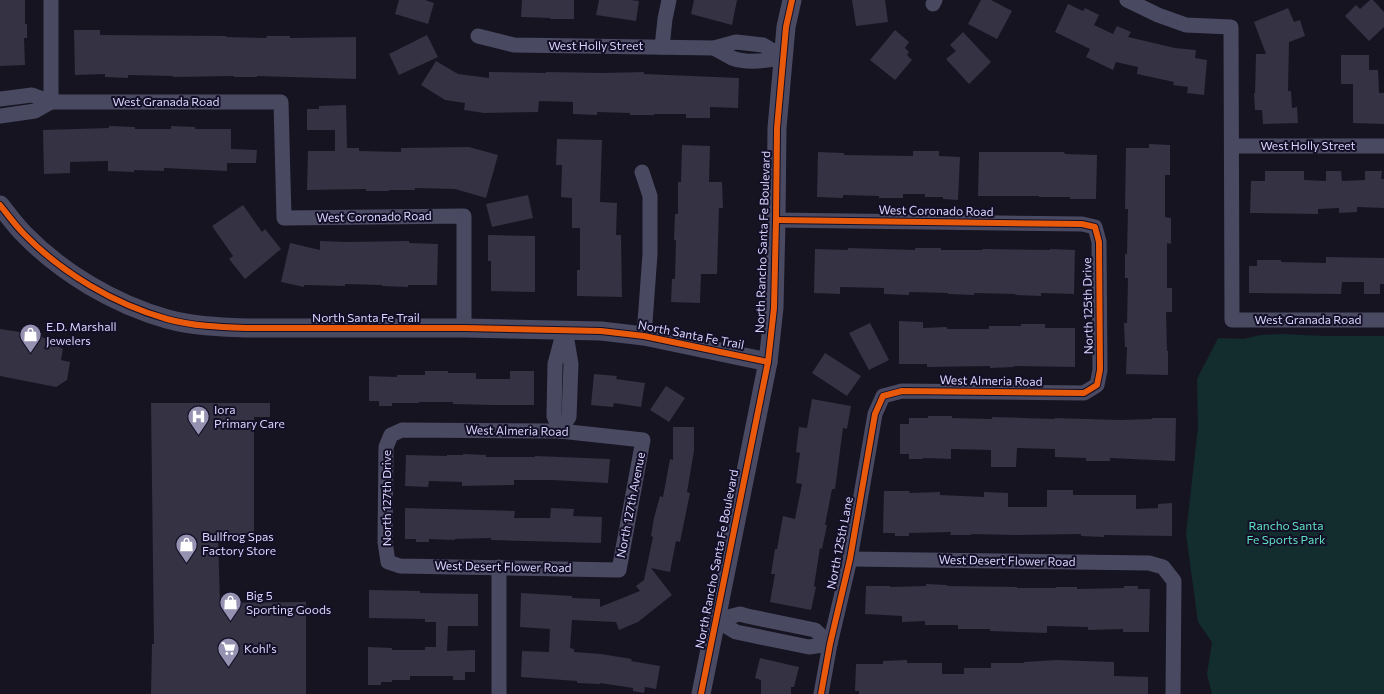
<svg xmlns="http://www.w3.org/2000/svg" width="1384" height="694" font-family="Commissioner,sans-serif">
	<rect width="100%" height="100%" fill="#161421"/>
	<path fill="#132c2d" d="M 1282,334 L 1326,336 L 1384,336 L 1384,694 L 1212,694 L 1207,674 L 1212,642 L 1198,622 L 1186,534 L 1198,427 L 1197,379 L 1218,338 L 1244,339 L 1260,335 Z"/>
	<g fill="#343243">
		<path d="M 0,0 L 25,0 L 25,24 L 27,24 L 27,38 L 24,38 L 25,65 L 0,66 Z"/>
		<path d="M 399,0 L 425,0 L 434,3 L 428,24 L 395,14 Z"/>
		<path d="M 522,0 L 574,0 L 574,19 L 550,19 L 550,18 L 521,17 Z"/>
		<path d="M 599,0 L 631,0 L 639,1 L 636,21 L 596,15 Z"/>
		<path d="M 694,0 L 737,0 L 732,25 L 691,14 Z"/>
		<path d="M 852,0 L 885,0 L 888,22 L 856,26 Z"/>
		<path d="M 981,0 L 991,0 L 1012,11 L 997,39 L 968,24 Z"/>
		<path d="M 1370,0 L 1373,0 L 1384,12 L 1384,27 L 1369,41 L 1345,16 L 1356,5 L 1360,9 Z"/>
		<path d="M 1068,4 L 1083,11 L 1085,8 L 1099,15 L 1094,25 L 1113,34 L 1117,26 L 1131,32 L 1128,37 L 1175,48 L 1196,50 L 1195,58 L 1207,60 L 1204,95 L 1187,93 L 1188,87 L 1173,85 L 1174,82 L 1137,74 L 1138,67 L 1116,62 L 1113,70 L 1086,57 L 1090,49 L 1055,32 Z"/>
		<path d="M 1288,8 L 1294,22 L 1300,20 L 1305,36 L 1289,42 L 1288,91 L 1291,91 L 1292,108 L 1297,107 L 1298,123 L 1263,124 L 1262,110 L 1255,110 L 1254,93 L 1255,93 L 1256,54 L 1266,54 L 1254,22 Z"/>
		<path d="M 74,30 L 100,30 L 100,35 L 226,36 L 226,37 L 266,38 L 267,36 L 290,36 L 290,38 L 356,37 L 356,79 L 257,76 L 257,77 L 234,77 L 234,76 L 173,77 L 173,76 L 128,75 L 128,78 L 105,77 L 105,74 L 75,75 Z"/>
		<path d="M 895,30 L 909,42 L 905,48 L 909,52 L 907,55 L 912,60 L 895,80 L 870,60 Z"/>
		<path d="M 963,32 L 991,62 L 969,84 L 946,59 L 956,51 L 950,45 Z"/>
		<path d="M 427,35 L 438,57 L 399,75 L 389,54 Z"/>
		<path d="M 1341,55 L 1369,55 L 1369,70 L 1378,70 L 1379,93 L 1384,93 L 1384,124 L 1353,123 L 1353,84 L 1341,84 Z"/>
		<path d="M 436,61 L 458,74 L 489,78 L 489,72 L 546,73 L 546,72 L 602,73 L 644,72 L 644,74 L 739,78 L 738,108 L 710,107 L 710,118 L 686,118 L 686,114 L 654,114 L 654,115 L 630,115 L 630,113 L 597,112 L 597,115 L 573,114 L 573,102 L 539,101 L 538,112 L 484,113 L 464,110 L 465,103 L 445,100 L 421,85 Z"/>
		<path d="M 346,105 L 347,148 L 359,148 L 359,151 L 401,152 L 401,148 L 469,147 L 498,155 L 486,198 L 455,189 L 415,188 L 415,190 L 389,190 L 389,191 L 366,191 L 366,189 L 307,190 L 308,151 L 335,151 L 335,130 L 307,130 L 307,109 L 319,109 L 319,106 Z"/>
		<path d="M 109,126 L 135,127 L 135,129 L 171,129 L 171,126 L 195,127 L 195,129 L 231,129 L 231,149 L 257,150 L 256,163 L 227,163 L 227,171 L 164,168 L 164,171 L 134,170 L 134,172 L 108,171 L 108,161 L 70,162 L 70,173 L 44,174 L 43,130 L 109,128 Z"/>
		<path d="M 557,139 L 602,140 L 600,202 L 617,203 L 616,235 L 621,235 L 622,297 L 577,296 L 577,270 L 580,270 L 580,228 L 572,228 L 572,198 L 561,197 L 562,165 L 556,165 Z"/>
		<path d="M 1149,144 L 1170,145 L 1170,175 L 1165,175 L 1165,217 L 1171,218 L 1171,244 L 1167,243 L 1167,288 L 1172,288 L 1172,312 L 1166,312 L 1167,351 L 1168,351 L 1168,375 L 1126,374 L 1127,347 L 1125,347 L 1124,323 L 1127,323 L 1128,278 L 1125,278 L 1125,254 L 1127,254 L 1128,209 L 1125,209 L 1126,148 L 1149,148 Z"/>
		<path d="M 682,145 L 710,146 L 709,182 L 722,182 L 723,208 L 719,208 L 717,274 L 701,274 L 700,303 L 671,302 L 672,279 L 675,279 L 676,240 L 674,240 L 675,214 L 678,214 L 678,182 L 681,182 Z"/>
		<path d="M 913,151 L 939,151 L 939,156 L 960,157 L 958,200 L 943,199 L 943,197 L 925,197 L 925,194 L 903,194 L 903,198 L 879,198 L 879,196 L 843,195 L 843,198 L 817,197 L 818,152 L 844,153 L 844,155 L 913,156 Z"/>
		<path d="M 979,152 L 1064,152 L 1065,154 L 1097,155 L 1096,199 L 1070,199 L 1070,197 L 1039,197 L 1039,196 L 978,196 Z"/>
		<path d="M 1265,171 L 1304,171 L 1304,180 L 1326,181 L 1326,171 L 1341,171 L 1342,181 L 1365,180 L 1365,171 L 1382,171 L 1381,179 L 1384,179 L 1384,208 L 1357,207 L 1357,212 L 1339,213 L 1339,208 L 1318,209 L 1318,214 L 1250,213 L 1251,181 L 1265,181 Z"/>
		<path d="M 528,195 L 533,218 L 492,227 L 486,204 Z"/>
		<path d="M 243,205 L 262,232 L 265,229 L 281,249 L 245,279 L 229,259 L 233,256 L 212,226 Z"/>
		<path d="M 488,235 L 535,236 L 535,292 L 491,291 L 491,261 L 488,261 Z"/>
		<path d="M 320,241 L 347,242 L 409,241 L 409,243 L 438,244 L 437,285 L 408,285 L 408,287 L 382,286 L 382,285 L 345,284 L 345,286 L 304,285 L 304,287 L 281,282 L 290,243 L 320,250 Z"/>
		<path d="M 848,248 L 915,250 L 915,248 L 941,248 L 941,250 L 982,250 L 983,249 L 1050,250 L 1050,249 L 1075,250 L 1074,294 L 1041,293 L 1041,296 L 1015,295 L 1016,294 L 974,293 L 974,295 L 948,294 L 948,293 L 909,292 L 909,295 L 884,294 L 884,288 L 840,287 L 840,294 L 814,293 L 815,249 L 848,250 Z"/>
		<path d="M 1326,257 L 1384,258 L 1384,284 L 1380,284 L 1380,294 L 1364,294 L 1364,282 L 1342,282 L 1341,294 L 1249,293 L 1249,266 L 1257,266 L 1257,260 L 1281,260 L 1281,262 L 1326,263 Z"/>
		<path d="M 899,321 L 923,322 L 923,328 L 947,327 L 947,329 L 989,329 L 989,326 L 1021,326 L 1021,324 L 1045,324 L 1045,328 L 1075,328 L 1075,367 L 1014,366 L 1014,367 L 990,368 L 990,366 L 927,367 L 927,364 L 899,364 Z"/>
		<path d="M 870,323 L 889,360 L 869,370 L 849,333 Z"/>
		<path d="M 0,329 L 39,335 L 63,349 L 61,360 L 70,362 L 67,380 L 56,387 L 0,376 Z"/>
		<path d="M 825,353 L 861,376 L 847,396 L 812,373 Z"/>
		<path d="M 425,371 L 448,371 L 448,373 L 476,373 L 476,379 L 510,379 L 510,371 L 534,371 L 534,405 L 493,405 L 453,404 L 453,402 L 419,402 L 419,403 L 392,403 L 392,406 L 379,406 L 379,401 L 369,401 L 369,376 L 397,377 L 397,375 L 425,375 Z"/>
		<path d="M 594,374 L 617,376 L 616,379 L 645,383 L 641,407 L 614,403 L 613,407 L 591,405 Z"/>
		<path d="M 666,386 L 685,398 L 669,422 L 650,410 Z"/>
		<path d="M 812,399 L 851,406 L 847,429 L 843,428 L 835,489 L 832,489 L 825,525 L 827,525 L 822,549 L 820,548 L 814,586 L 816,587 L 811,610 L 770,602 L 775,574 L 771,574 L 775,549 L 777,549 L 783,516 L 795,519 L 802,484 L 796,483 L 800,453 L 796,452 L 799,427 L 807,428 Z"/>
		<path d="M 151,403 L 270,403 L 270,417 L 254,417 L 254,538 L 218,538 L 220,603 L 306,602 L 306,694 L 151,694 L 152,644 L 154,644 Z"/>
		<path d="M 928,416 L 952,416 L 952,418 L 992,419 L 992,417 L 1055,419 L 1055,418 L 1120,420 L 1152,419 L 1152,418 L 1176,418 L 1175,461 L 1110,458 L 1110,461 L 1086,461 L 1086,458 L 1055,457 L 1055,449 L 1017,448 L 1016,467 L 991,467 L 991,450 L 951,449 L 951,459 L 923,458 L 923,459 L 909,459 L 909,454 L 900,454 L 900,424 L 909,424 L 909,418 L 928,418 Z"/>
		<path d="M 673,427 L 694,427 L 694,451 L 687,492 L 690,493 L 680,542 L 676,541 L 670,572 L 651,568 L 672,595 L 638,622 L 619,630 L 616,622 L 572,620 L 570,648 L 574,649 L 574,652 L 601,654 L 632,659 L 631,661 L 660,666 L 656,689 L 645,687 L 644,693 L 633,691 L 633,688 L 600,683 L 600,684 L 577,683 L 577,681 L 521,677 L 522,651 L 549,652 L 550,629 L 520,627 L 521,593 L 572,596 L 572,598 L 600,599 L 600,607 L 640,591 L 636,586 L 644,580 L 653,537 L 651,536 L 654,518 L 660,496 L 663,497 L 670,459 L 673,460 Z"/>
		<path d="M 463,454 L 486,455 L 486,457 L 535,457 L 535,456 L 610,459 L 608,483 L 552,480 L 514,480 L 514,485 L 462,486 L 462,482 L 429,481 L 428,487 L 405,486 L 406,455 L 447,456 L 447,455 L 463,455 Z"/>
		<path d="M 1047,490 L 1073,490 L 1073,495 L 1136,495 L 1136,509 L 1158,508 L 1158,504 L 1172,503 L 1172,536 L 1104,535 L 1104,537 L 1081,536 L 1081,534 L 1016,535 L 971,534 L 971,535 L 950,535 L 951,532 L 909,533 L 909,536 L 895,536 L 895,533 L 883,533 L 884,491 L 910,491 L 909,493 L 940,492 L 940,495 L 984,497 L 984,492 L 1008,493 L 1008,507 L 1047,507 Z"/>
		<path d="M 405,508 L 515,511 L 514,518 L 550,518 L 551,508 L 574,509 L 573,516 L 602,517 L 601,543 L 491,540 L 491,538 L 455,539 L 455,540 L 429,539 L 429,542 L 416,542 L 416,539 L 405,539 Z"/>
		<path d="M 926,584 L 947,585 L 947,586 L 1017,587 L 1017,588 L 1056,588 L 1056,587 L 1077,587 L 1077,589 L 1124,588 L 1124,586 L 1138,586 L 1138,589 L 1150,589 L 1149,632 L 1123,632 L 1123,629 L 1088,630 L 1088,627 L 1047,626 L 1047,633 L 990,631 L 990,629 L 958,629 L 958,625 L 925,625 L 925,621 L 902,622 L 902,616 L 865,614 L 866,586 L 890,586 L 890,587 L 926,586 Z"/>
		<path d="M 369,590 L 420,591 L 420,593 L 478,594 L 478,626 L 448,626 L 447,651 L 475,650 L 475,672 L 465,672 L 465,680 L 453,680 L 453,676 L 410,676 L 410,680 L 392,680 L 392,682 L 381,682 L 381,685 L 368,685 L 368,647 L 392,648 L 392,650 L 425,650 L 425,647 L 436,647 L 436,622 L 425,622 L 425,619 L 369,618 Z"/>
		<path d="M 760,658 L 799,667 L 794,687 L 791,687 L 791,694 L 761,694 L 761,680 L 755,678 Z"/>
		<path d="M 907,660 L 907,663 L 942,663 L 942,674 L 964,674 L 964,668 L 991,668 L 991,663 L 1024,663 L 1024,662 L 1056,660 L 1114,662 L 1114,676 L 1148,677 L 1148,694 L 859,694 L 859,691 L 855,691 L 856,664 L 883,664 L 883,661 Z"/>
	</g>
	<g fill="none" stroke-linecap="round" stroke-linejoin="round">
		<g stroke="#4a4962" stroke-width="15">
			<path d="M 1127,0 L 1158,15 L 1186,25 L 1231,27 L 1232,320 L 1384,320"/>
			<path d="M 933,4 L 935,0"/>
			<path d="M 478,36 L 514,45 L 714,48 L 736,42 L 763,45 L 783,57"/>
			<path d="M 662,47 L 665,19 L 669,0"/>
			<path d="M 714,48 C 720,51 726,55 732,58 C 748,64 767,61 783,57"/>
			<path d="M 0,99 L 32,95 L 51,102 L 281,102 L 284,218 L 464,216 L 464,328"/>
			<path d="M 51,102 L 51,0"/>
			<path d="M 0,116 L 35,111 L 51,102"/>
			<path d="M 1232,146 L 1384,146"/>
			<path d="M 642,172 L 650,196 L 650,254 L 644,336"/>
			<path d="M 776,220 L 1082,224 L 1095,227 L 1099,242 L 1100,370 L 1097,385 L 1084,393 L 902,391 L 883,396 L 875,414 L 850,559 L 830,644 L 821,694"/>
			<path d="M 402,430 L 560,431 L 643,440 L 619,570 L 400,566 L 388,562 L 385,542 L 386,447 L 391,435 Z"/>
			<path d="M 560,431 L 569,417 L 571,364 L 565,329"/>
			<path d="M 560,431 L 554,416 L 555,364 L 563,334"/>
			<path d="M 850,559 L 1149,563 L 1163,567 L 1174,581 L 1173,694"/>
			<path d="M 499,567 L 499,694"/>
			<path d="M 716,620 L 740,614 L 747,616 L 815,630 L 830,644"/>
			<path d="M 716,620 L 736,632 L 809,647 L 830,644"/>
		</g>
		<g stroke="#4a4962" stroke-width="19">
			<path d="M 0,205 C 8,215 15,225 24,234 C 62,273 114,304 167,319 C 192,326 219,327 246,328 L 464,328 L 601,331 L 644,336 L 768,362"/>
			<path d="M 701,694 L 768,362 L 774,308 L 776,220 L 777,128 L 786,27 L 792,0"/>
		</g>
		<defs>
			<g id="cycleway">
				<path d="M 0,205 C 8,215 15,225 24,234 C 62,273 114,304 167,319 C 192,326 219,327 246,328 L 464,328 L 601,331 L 644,336 L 768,362"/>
				<path d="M 776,220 L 1082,224 L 1095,227 L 1099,242 L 1100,370 L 1097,385 L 1084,393 L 902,391 L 883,396 L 875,414 L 850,559 L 830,644 L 821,694"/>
				<path d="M 701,694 L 768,362 L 774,308 L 776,220 L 777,128 L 786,27 L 792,0"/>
			</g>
		</defs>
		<use href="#cycleway" stroke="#130f26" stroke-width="8"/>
		<use href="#cycleway" stroke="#e8590c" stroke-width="6"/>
	</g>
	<defs>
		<symbol id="shop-pin" viewBox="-11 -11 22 30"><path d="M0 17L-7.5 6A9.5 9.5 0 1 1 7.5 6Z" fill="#9591b1" stroke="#130f26"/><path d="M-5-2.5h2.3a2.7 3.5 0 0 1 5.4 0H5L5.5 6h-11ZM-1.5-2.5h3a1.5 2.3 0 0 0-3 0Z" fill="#fff"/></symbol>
		<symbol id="hospital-pin" viewBox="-11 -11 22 30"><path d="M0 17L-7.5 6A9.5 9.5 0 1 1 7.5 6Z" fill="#9591b1" stroke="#130f26"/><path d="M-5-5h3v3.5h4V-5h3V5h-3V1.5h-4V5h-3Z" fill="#fff"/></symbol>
		<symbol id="supermarket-pin" viewBox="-11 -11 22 30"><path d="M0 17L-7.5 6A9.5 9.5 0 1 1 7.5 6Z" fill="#9591b1" stroke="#130f26"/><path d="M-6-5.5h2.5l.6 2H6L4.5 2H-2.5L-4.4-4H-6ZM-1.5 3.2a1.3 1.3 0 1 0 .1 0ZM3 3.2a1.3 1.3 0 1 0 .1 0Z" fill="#fff"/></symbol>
	</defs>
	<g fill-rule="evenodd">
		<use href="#shop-pin" x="18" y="322" width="25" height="34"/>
		<use href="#hospital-pin" x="186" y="404" width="25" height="34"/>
		<use href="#shop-pin" x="174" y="532" width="25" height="34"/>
		<use href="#shop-pin" x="218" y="590" width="25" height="34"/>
		<use href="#supermarket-pin" x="216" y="636" width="25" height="34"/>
	</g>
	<g text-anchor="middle" stroke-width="4" stroke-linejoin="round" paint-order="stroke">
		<g font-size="12" fill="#d9d4ff" stroke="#130f26">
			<text x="596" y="50">West Holly Street</text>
			<text x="166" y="106">West Granada Road</text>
			<text x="1308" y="150">West Holly Street</text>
			<text transform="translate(936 211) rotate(1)" y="4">West Coronado Road</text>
			<text transform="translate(374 217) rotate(-1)" y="4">West Coronado Road</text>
			<text transform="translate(763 242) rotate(-88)" y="4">North Rancho Santa Fe Boulevard</text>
			<text transform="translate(1088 306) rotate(-91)" y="4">North 125th Drive</text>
			<text x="366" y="322">North Santa Fe Trail</text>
			<text x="1308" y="324">West Granada Road</text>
			<text transform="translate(691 335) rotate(11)" y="4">North Santa Fe Trail</text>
			<text transform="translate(991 381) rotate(1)" y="4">West Almeria Road</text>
			<text transform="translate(517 431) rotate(1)" y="4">West Almeria Road</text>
			<text transform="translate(387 498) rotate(-90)" y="4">North 127th Drive</text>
			<text transform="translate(631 505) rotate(-79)" y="4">North 127th Avenue</text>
			<text transform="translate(840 543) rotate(-79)" y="4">North 125th Lane</text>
			<text transform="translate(717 559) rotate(-79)" y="4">North Rancho Santa Fe Boulevard</text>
			<text transform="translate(1007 561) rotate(1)" y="4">West Desert Flower Road</text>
			<text transform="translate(503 567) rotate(1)" y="4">West Desert Flower Road</text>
		</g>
		<g font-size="12" fill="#d9d4ff" stroke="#130f26" text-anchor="start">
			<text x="46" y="331">E.D. Marshall<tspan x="46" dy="14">Jewelers</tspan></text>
			<text x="214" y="414">Iora<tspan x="214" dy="14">Primary Care</tspan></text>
			<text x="202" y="541">Bullfrog Spas<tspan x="202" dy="14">Factory Store</tspan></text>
			<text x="246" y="600">Big 5<tspan x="246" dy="14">Sporting Goods</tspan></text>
			<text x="244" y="653">Kohl's</text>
		</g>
		<g font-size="12" fill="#5fe0c0" stroke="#130f26">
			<text x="1286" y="530">Rancho Santa<tspan x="1286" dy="14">Fe Sports Park</tspan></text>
		</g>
	</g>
</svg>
